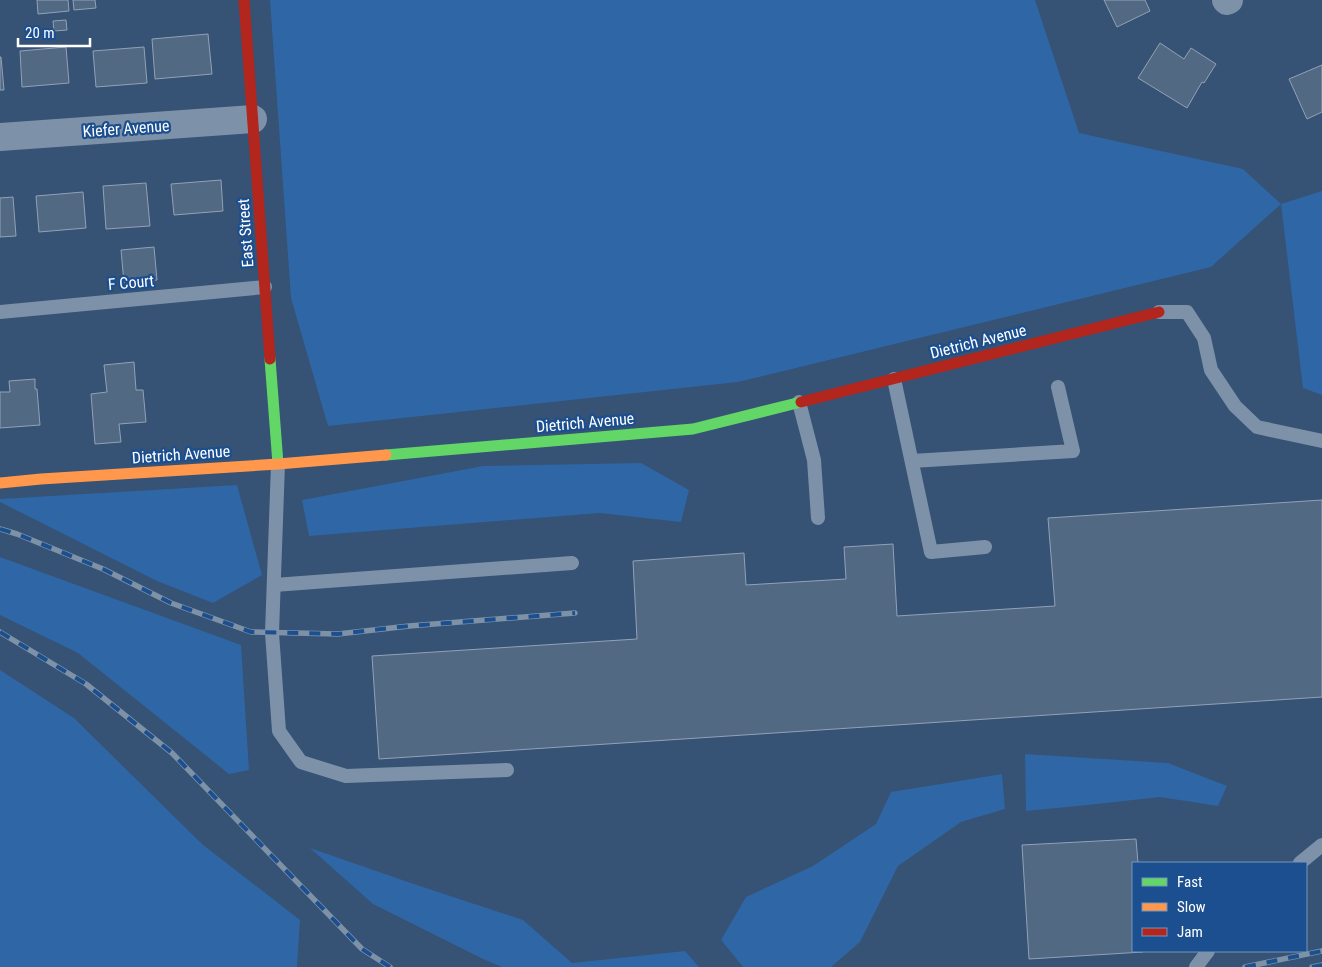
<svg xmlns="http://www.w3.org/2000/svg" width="1322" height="967" font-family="'Roboto Condensed',sans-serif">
	<rect width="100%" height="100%" fill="#365274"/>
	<g fill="#2f66a5">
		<path d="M 270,0 L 1035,0 L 1079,133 L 1243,169 L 1281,204 L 1322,191 L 1322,395 L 1303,388 L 1281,204 L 1211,267 L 738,382 L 328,426 L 291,298 Z"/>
		<path d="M 641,463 L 689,490 L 681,522 L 600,513 L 309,536 L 302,500 L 483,466 Z"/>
		<path d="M 237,485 L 262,575 L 213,603 L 157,581 L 0,502 L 0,499 Z"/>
		<path d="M 0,557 L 241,645 L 249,770 L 229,774 L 78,653 L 0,615 Z"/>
		<path d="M 0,670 L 74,718 L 202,844 L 300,920 L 297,967 L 0,967 Z"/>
		<path d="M 1025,754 L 1168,763 L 1227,786 L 1218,806 L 1160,797 L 1088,805 L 1026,811 Z"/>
		<path d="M 1002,774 L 1005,809 L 961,822 L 898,866 L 860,942 L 831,967 L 743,967 L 721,940 L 746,897 L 813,866 L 876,824 L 891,792 Z"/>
		<path d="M 310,848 L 411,883 L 523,920 L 572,963 L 685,951 L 699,967 L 502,967 L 483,959 L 373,904 Z"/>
	</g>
	<g fill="#526984" stroke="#92a2b6">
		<path d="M 37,0 L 68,0 L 69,11 L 38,14 Z"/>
		<path d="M 73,0 L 95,0 L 96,8 L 74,10 Z"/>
		<path d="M 1104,0 L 1145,0 L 1150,11 L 1117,27 Z"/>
		<path d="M 66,20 L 67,30 L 54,31 L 53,21 Z"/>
		<path d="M 208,34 L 212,74 L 155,79 L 152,39 Z"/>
		<path d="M 1160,43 L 1184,59 L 1191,48 L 1216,64 L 1204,83 L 1202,82 L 1187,108 L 1138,78 Z"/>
		<path d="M 66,47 L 69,83 L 22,87 L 20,51 Z"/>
		<path d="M 144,47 L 147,83 L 96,87 L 93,51 Z"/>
		<path d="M 0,57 L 1,57 L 4,90 L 0,90 Z"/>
		<path d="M 1322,65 L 1322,112 L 1307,119 L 1289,79 Z"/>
		<path d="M 221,180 L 223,211 L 174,215 L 171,184 Z"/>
		<path d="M 146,183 L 150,226 L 106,229 L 103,186 Z"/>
		<path d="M 83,192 L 86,228 L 39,232 L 36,196 Z"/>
		<path d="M 13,197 L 16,236 L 0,237 L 0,198 Z"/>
		<path d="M 154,247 L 157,280 L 124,283 L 121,250 Z"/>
		<path d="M 134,362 L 136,390 L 143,390 L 146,422 L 119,424 L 121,442 L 95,444 L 91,394 L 107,392 L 104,365 Z"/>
		<path d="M 35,379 L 35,389 L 37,389 L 40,425 L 0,428 L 0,392 L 10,392 L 9,381 Z"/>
		<path d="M 1322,500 L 1322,697 L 379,759 L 372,656 L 637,639 L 633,561 L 744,553 L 746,585 L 846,579 L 844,547 L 893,544 L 897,616 L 1055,606 L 1048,518 Z"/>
		<path d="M 1136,839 L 1138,863 L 1133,863 L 1133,951 L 1143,951 L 1143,952 L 1029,959 L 1022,845 Z"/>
	</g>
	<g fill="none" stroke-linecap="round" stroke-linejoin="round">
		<g stroke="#7d92a8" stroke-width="14">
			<path d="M 0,312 L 265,287"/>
			<path d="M 1159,312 L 1187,312 L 1204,338 L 1211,370 L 1235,406 L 1257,427 L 1322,441"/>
			<path d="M 894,379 L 931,552 L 985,547"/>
			<path d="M 799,402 L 814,460 L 818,518"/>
			<path d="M 912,461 L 1073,451 L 1058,387"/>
			<path d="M 278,464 L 272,633 L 279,731 L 301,762 L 346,776 L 507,770"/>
			<path d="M 274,585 L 572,563"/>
			<path d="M 1300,863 L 1322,845"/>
			<path d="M 1196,967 L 1208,951"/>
		</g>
		<g stroke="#7d92a8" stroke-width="28">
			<path d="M 1226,0 L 1227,1 L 1229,0"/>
			<path d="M 0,137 L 253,119"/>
		</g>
		<g stroke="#63d668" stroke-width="11">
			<path d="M 270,359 L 278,464"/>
			<path d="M 386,455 L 693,429 L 801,402"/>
		</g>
		<path stroke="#ff974d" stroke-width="11" d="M 0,483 L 41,479 L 278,464 L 386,455"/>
		<g stroke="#b3261e" stroke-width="11">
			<path d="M 244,0 L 270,359"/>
			<path d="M 801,402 L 1159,312"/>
		</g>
		<defs>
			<g id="rail">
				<path d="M 0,529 L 17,534 L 103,569 L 171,603 L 251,632 L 338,634 L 409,626 L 575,613"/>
				<path d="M 0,632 L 86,684 L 172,753 L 362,949 L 390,967"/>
				<path d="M 1245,967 L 1322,951"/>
				<path d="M 1312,967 L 1322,965"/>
			</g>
		</defs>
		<use href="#rail" stroke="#7e92a7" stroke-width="5.5"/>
		<use href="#rail" stroke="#1b4f8f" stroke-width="4" stroke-dasharray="11" stroke-linecap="butt"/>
	</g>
	<g text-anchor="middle" stroke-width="4.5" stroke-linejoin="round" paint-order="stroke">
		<g font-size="16" fill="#fff" stroke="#1b4f8f">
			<text transform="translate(126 128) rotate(-4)" y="6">Kiefer Avenue</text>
			<text transform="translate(245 233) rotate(-94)" y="6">East Street</text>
			<text transform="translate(131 282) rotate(-5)" y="6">F Court</text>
			<text transform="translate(978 341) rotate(-14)" y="6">Dietrich Avenue</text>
			<text transform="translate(585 422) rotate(-5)" y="6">Dietrich Avenue</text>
			<text transform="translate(181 454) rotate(-4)" y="6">Dietrich Avenue</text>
		</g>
	</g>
	<rect x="1132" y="862" width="175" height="90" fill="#1b4f8f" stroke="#7695bc"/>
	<rect x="1142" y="878" width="25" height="8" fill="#63d668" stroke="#7695bc"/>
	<text x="1177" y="887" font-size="15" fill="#ffffff">Fast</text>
	<rect x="1142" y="903" width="25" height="8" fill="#ff974d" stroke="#7695bc"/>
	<text x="1177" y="912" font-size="15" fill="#ffffff">Slow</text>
	<rect x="1142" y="928" width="25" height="8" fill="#b3261e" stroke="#7695bc"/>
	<text x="1177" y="937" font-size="15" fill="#ffffff">Jam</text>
	<path d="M18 38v8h72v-8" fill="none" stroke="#ffffff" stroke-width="2.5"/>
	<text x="25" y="38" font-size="15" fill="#ffffff" stroke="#1b4f8f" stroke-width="4" paint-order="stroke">20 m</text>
</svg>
